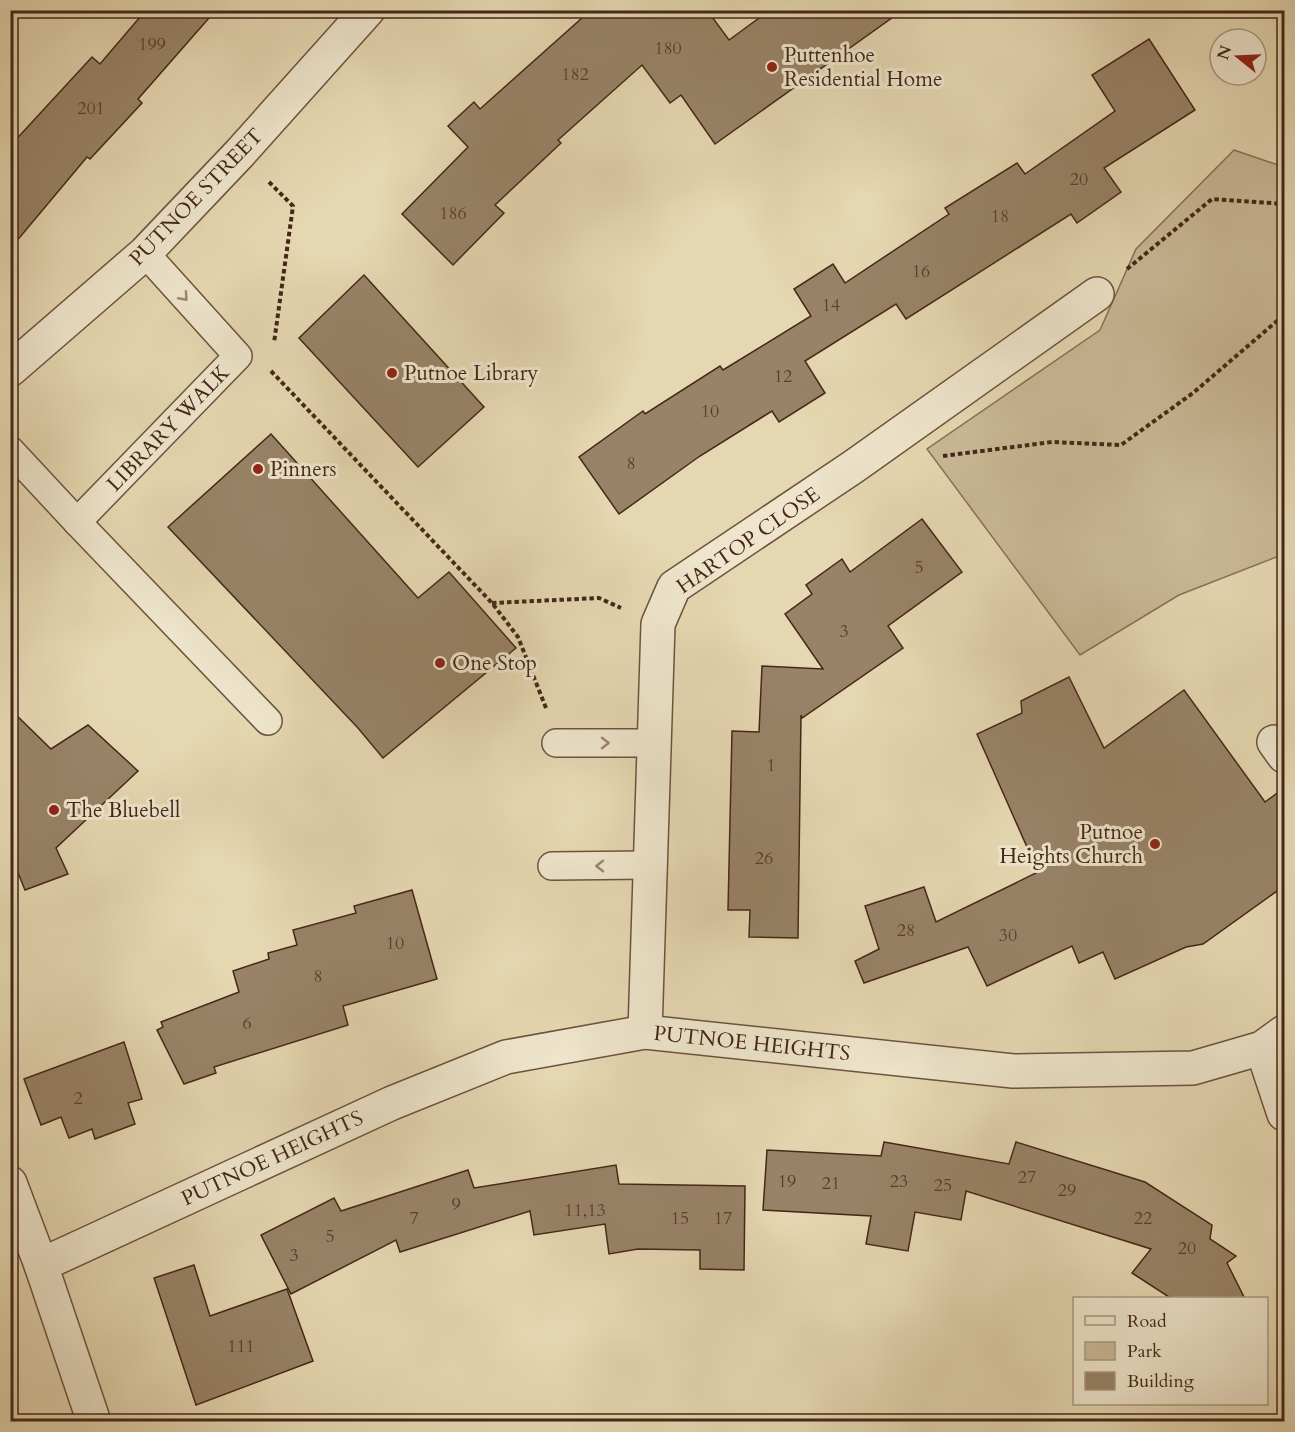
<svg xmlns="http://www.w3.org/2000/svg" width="1295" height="1432" font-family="Cardo,serif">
	<rect width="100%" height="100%" fill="#e5d7b1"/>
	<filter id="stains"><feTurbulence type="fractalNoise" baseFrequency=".00333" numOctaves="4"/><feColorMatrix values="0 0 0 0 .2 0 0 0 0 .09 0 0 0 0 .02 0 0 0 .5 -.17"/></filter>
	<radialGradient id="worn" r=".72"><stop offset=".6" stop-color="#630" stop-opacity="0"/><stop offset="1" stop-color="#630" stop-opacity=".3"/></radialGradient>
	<path fill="#cab997" stroke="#887058" stroke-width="1.5" d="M 1234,150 L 1284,167 L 1284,554 L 1179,595 L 1080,655 L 927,449 L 1100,330 L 1136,249 Z"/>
	<g fill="#988368" stroke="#452718" stroke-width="1.5">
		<path d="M 146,10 L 216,10 L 138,99 L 142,103 L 90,159 L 87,157 L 10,249 L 10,146 L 92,57 L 100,64 Z"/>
		<path d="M 591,10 L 707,10 L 729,40 L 770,10 L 903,10 L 715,144 L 681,95 L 670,103 L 642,65 L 558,140 L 561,143 L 495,205 L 504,213 L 453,265 L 402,214 L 468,147 L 448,126 L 474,102 L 480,109 Z"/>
		<path d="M 1149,39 L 1195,110 L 1104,168 L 1121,192 L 1077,223 L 1071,214 L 906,319 L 896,304 L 805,361 L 825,393 L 779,422 L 772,411 L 700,456 L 619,514 L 579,457 L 643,411 L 645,414 L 720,366 L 723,370 L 811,316 L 794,289 L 833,264 L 845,283 L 949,214 L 945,208 L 1017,163 L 1025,174 L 1115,111 L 1092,75 Z"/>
		<path d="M 364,275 L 484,407 L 418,467 L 299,338 Z"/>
		<path d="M 271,434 L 418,598 L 449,572 L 516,648 L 383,758 L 358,728 L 168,527 Z"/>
		<path d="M 922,519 L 962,572 L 888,626 L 903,648 L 802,718 L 801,715 L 798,938 L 749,937 L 750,910 L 728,910 L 732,731 L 759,732 L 762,666 L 823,669 L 785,614 L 812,594 L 806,585 L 842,559 L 850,572 Z"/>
		<path d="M 1069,677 L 1104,748 L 1184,690 L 1265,802 L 1284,788 L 1284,886 L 1203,944 L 1186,947 L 1115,979 L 1103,952 L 1079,963 L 1072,946 L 987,986 L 968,947 L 864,983 L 855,961 L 879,949 L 865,906 L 924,887 L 936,922 L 1038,872 L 977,734 L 1022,713 L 1021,701 Z"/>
		<path d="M 10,709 L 51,749 L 88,725 L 138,771 L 56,848 L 68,874 L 25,890 L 10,853 Z"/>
		<path d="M 412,890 L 437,979 L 343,1006 L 348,1025 L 214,1067 L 216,1073 L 184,1084 L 157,1030 L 163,1027 L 161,1022 L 239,992 L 233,971 L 269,959 L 268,953 L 297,945 L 293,930 L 356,913 L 354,906 Z"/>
		<path d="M 124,1042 L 142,1099 L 128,1103 L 135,1124 L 95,1139 L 92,1129 L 69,1138 L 61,1117 L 41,1125 L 24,1079 Z"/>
		<path d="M 884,1142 L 1009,1164 L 1016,1142 L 1145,1182 L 1212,1225 L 1210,1239 L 1236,1256 L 1227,1263 L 1245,1299 L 1172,1299 L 1132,1273 L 1151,1249 L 966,1191 L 961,1220 L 915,1212 L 908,1251 L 866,1244 L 871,1216 L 763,1210 L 767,1150 L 881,1156 Z"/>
		<path d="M 616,1165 L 619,1184 L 745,1186 L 744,1270 L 700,1269 L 700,1250 L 638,1249 L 609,1254 L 605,1224 L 534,1235 L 530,1211 L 400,1252 L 396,1240 L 291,1294 L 261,1235 L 334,1198 L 341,1211 L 468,1170 L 474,1188 Z"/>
		<path d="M 194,1265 L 210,1316 L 287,1289 L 313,1361 L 196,1405 L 154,1278 Z"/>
	</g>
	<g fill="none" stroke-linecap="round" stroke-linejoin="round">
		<defs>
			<g id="service">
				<path d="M 10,450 L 77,522 L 268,721"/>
				<path d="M 77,522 L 238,356 L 145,253"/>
				<path d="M 556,743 L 654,743"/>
				<path d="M 552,866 L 648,865"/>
			</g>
			<g id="minor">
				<path d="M 1274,742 L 1284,756"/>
				<path d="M 645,1032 L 658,624 L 674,587 L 853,467 L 1097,294"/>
				<path d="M 1262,1048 L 1284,1114"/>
				<path d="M 41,1265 L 392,1103 L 506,1057 L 645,1032 L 1013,1071 L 1193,1068 L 1262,1048 L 1284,1032"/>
			</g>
			<g id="tertiary">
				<path d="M 10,370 L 145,253 L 240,153 L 368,10"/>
				<path d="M 10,1183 L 41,1265 L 94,1422"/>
			</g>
		</defs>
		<use href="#service" stroke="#6d533e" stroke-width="30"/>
		<use href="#minor" stroke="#6d533e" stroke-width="36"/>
		<use href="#tertiary" stroke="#6d533e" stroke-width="36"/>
		<g stroke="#452718" stroke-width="4" stroke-dasharray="4.5 3" stroke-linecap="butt">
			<path d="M 269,182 L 293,206 L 274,343"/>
			<path d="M 1127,269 L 1212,199 L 1284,204"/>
			<path d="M 271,371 L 492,603 L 518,637 L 546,708"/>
			<path d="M 943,456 L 1052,442 L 1121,445 L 1193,393 L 1284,315"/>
			<path d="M 492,603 L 599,598 L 621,608"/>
		</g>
		<use href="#service" stroke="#eee5cc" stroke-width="27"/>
		<use href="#minor" stroke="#eee5cc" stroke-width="33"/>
		<use href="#tertiary" stroke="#eee5cc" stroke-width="33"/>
	</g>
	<defs><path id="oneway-chevron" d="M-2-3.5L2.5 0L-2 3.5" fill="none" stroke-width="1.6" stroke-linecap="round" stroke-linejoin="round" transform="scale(1.5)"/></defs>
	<g stroke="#9a8672">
		<use href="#oneway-chevron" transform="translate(184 297) rotate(48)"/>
		<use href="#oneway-chevron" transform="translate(605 743)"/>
		<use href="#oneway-chevron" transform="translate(600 866) rotate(180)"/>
	</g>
	<g fill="#8f2418" stroke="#eee5cc" stroke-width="2">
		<circle cx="772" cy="67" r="6"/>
		<circle cx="392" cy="373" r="6"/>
		<circle cx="258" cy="469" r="6"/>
		<circle cx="440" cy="663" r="6"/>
		<circle cx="54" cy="810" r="6"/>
		<circle cx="1155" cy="844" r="6"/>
	</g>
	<g text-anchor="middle" stroke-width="6" stroke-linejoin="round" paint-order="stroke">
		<g font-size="18" fill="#5a3e2c">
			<text x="152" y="50">199</text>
			<text x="668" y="54">180</text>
			<text x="575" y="80">182</text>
			<text x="91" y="114">201</text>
			<text x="1079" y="185">20</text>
			<text x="453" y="219">186</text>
			<text x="1000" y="222">18</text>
			<text x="921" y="277">16</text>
			<text x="831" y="311">14</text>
			<text x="783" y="382">12</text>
			<text x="710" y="417">10</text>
			<text x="631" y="469">8</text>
			<text x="919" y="573">5</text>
			<text x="844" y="637">3</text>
			<text x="771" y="771">1</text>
			<text x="764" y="864">26</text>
			<text x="906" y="936">28</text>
			<text x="1008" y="941">30</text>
			<text x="395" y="949">10</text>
			<text x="318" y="982">8</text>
			<text x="247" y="1029">6</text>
			<text x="78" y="1104">2</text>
			<text x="1027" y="1183">27</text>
			<text x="787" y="1187">19</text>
			<text x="899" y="1187">23</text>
			<text x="831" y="1189">21</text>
			<text x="943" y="1191">25</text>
			<text x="1067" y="1196">29</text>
			<text x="456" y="1210">9</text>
			<text x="585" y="1216">11,13</text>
			<text x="414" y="1224">7</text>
			<text x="680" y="1224">15</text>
			<text x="723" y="1224">17</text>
			<text x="1143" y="1224">22</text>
			<text x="330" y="1242">5</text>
			<text x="1187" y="1254">20</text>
			<text x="294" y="1261">3</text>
			<text x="241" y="1352">111</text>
		</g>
		<g font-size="21" fill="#452718" stroke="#eee5cc" text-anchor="start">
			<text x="784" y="62">Puttenhoe<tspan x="784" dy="24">Residential Home</tspan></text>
			<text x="404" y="380">Putnoe Library</text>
			<text x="270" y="476">Pinners</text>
			<text x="452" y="670">One Stop</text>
			<text x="66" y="817">The Bluebell</text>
			<text x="1143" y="839" text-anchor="end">Putnoe<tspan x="1143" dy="24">Heights Church</tspan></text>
		</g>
		<g font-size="21" fill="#452718" stroke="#eee5cc">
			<text transform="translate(196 197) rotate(-46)" y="7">PUTNOE STREET</text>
			<text transform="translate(168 428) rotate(-46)" y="7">LIBRARY WALK</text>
			<text transform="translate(748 540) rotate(-35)" y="7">HARTOP CLOSE</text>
			<text transform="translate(752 1043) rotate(6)" y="7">PUTNOE HEIGHTS</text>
			<text transform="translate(272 1158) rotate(-25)" y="7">PUTNOE HEIGHTS</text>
		</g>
	</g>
	<rect width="1295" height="1432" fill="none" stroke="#e5d7b1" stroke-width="36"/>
	<rect x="12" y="12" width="1271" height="1408" fill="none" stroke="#452718" stroke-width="3"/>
	<rect x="18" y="18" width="1259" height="1396" fill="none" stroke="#452718" stroke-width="1.5"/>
	<rect x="1073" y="1297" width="195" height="108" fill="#eee5cc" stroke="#aa9984" stroke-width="1.5"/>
	<rect x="1085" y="1316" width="30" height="9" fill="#eee5cc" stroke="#aa9984" stroke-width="1.5"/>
	<text x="1127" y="1327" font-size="18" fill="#452718">Road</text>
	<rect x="1085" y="1342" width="30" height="18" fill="#cab997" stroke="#aa9984" stroke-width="1.5"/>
	<text x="1127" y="1357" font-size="18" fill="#452718">Park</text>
	<rect x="1085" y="1372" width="30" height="18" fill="#988368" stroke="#aa9984" stroke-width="1.5"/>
	<text x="1127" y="1387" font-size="18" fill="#452718">Building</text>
	<g transform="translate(1238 57) rotate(288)"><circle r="28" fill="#eee5cc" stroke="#aa9984" stroke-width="1.5"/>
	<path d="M0-4.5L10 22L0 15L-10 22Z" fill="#8f2418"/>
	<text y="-9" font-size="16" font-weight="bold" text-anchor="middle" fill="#452718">N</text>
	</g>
	<rect width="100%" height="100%" filter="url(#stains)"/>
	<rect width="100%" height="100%" fill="url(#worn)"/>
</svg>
